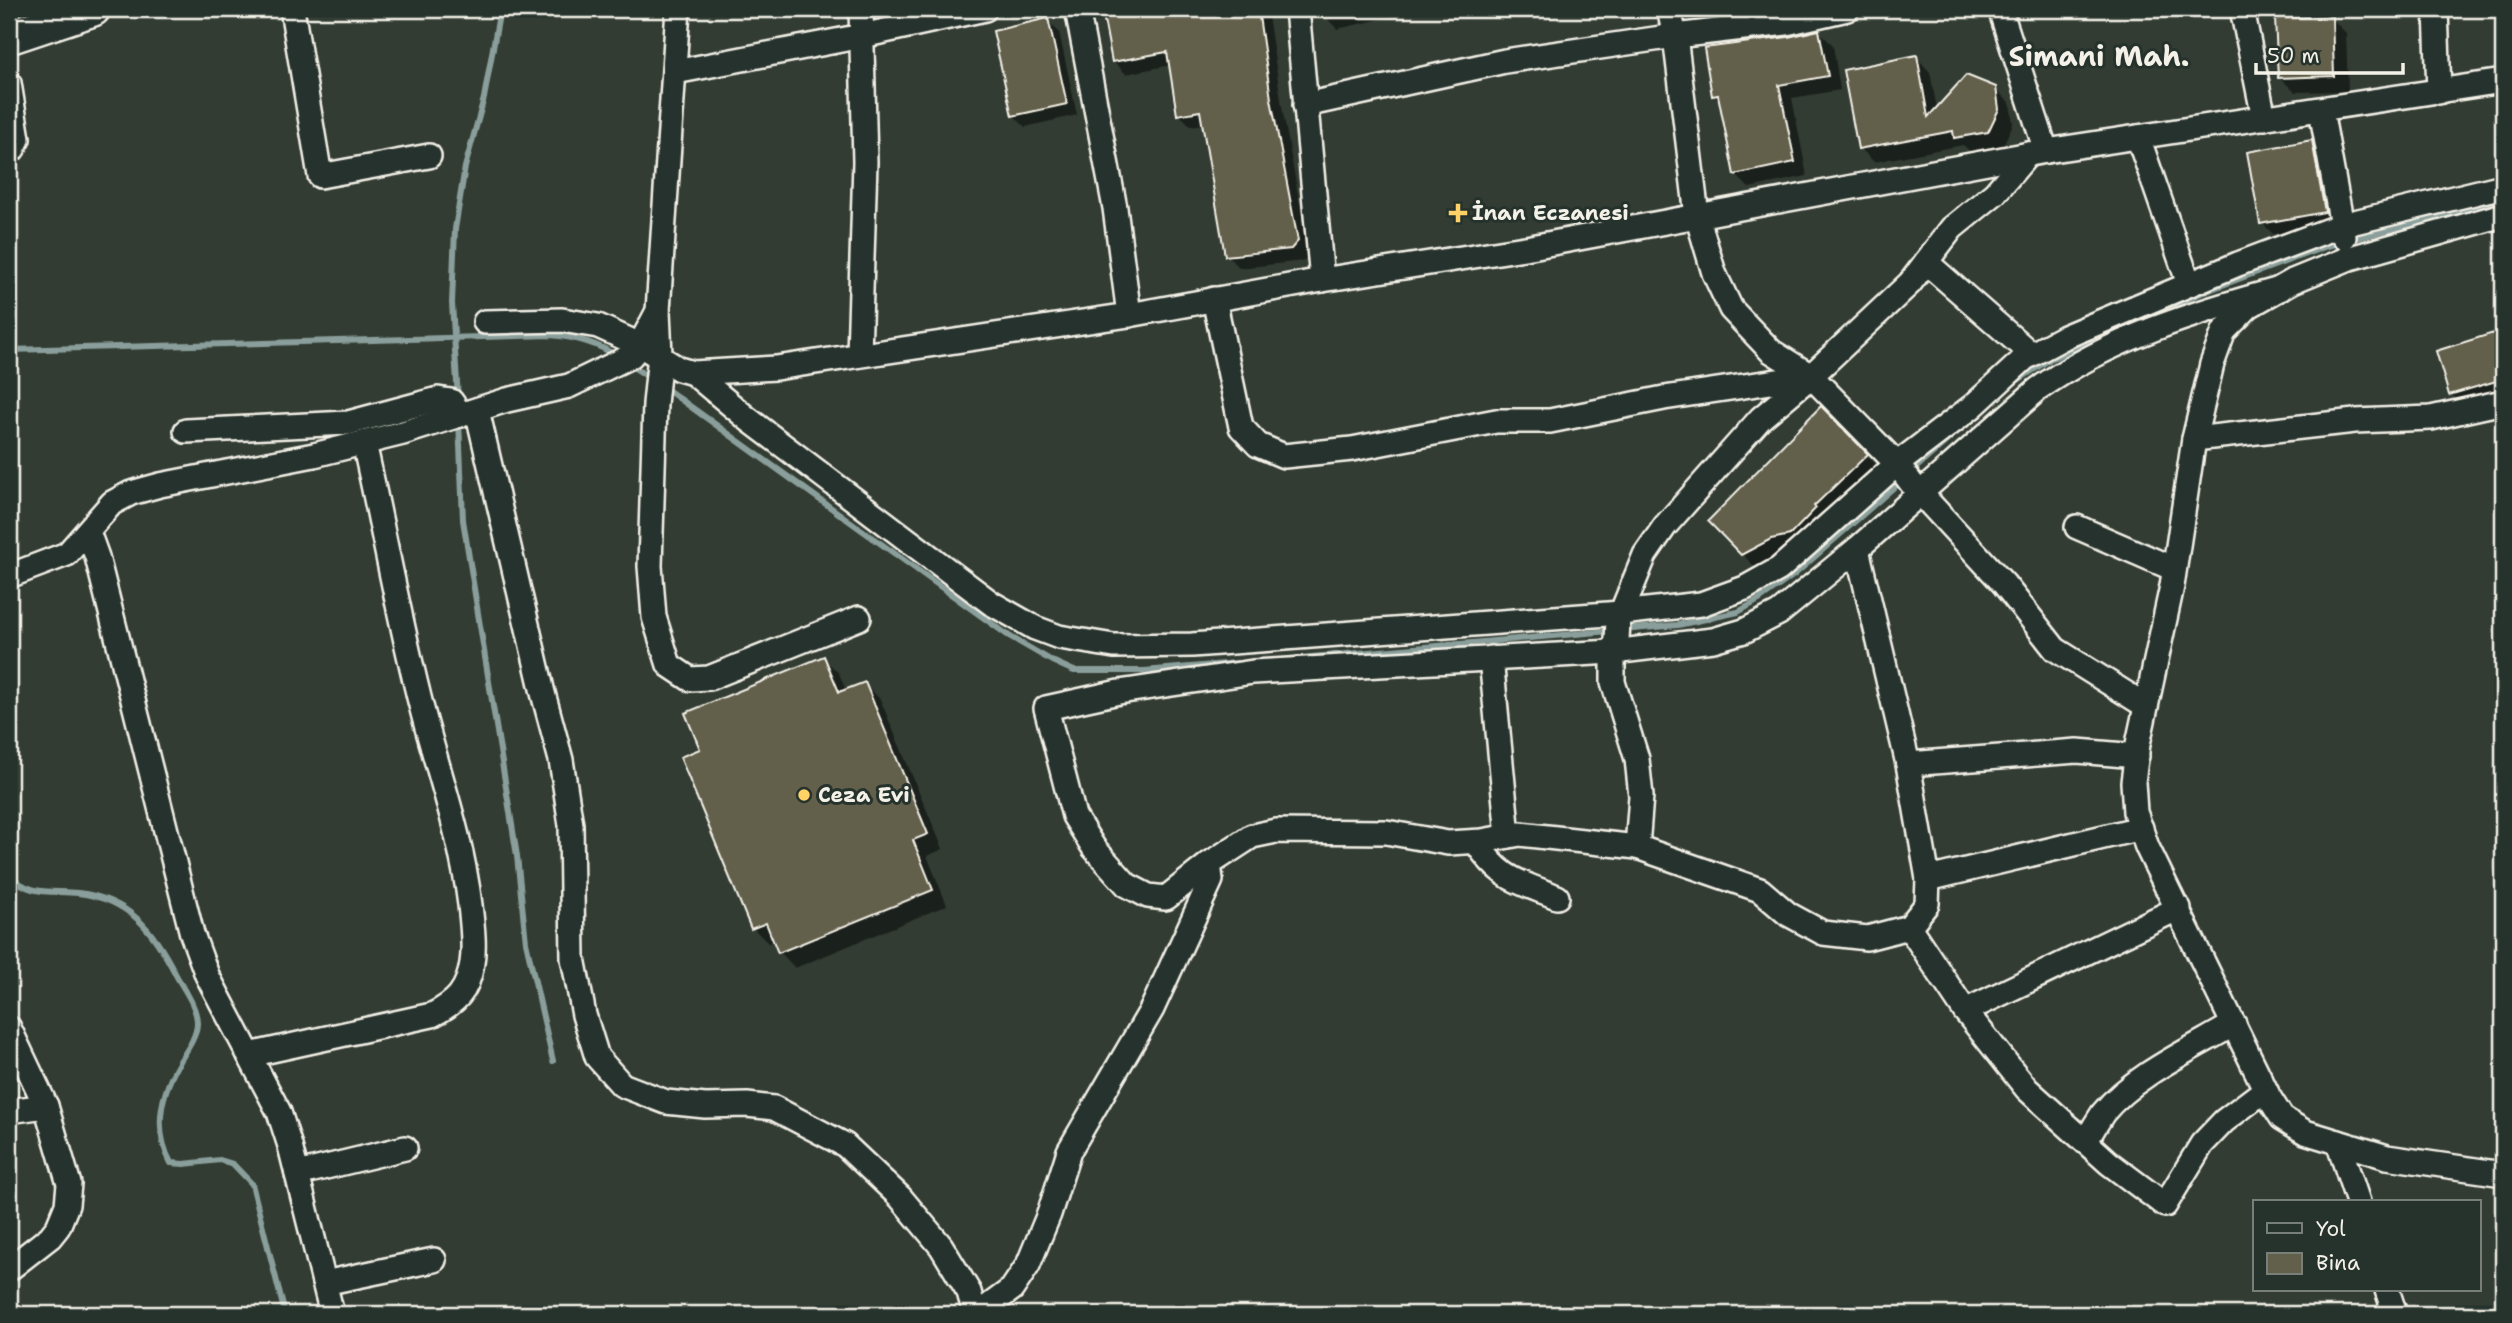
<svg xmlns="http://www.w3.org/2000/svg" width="2512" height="1323" font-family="'Shantell Sans',sans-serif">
	<rect width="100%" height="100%" fill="#323c33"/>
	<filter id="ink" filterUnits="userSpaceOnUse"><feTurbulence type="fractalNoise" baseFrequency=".0143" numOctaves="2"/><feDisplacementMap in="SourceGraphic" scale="14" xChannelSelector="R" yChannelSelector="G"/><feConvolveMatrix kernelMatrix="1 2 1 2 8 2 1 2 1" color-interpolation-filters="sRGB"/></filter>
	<g filter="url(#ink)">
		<g fill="#0007">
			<path d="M 1103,9 L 1267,9 L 1283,113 L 1309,254 L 1303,261 L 1240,268 L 1227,255 L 1204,124 L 1191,126 L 1179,114 L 1171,65 L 1126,74 L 1114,62 Z"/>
			<path d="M 1321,9 L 1398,9 L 1399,15 L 1337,29 L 1322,13 Z"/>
			<path d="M 2331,18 L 2346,33 L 2348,91 L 2295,92 L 2279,77 Z"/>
			<path d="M 1047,20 L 1059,32 L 1077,115 L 1025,127 L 1014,116 Z"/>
			<path d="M 1819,32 L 1833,45 L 1840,90 L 1792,98 L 1807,176 L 1749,188 L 1735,174 L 1721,103 L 1714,95 L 1788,39 Z"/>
			<path d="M 1916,57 L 1930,72 L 1937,109 L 1995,89 L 2010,103 L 2013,124 L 2003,145 L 1970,151 L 1963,145 L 1874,162 L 1860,148 Z"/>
			<path d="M 2312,142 L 2323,153 L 2336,223 L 2273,234 L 2262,223 Z"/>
			<path d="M 9,195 L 15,218 L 9,220 Z"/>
			<path d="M 2503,332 L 2503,393 L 2462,405 L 2451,394 L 2438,352 Z"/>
			<path d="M 1821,409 L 1880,469 L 1785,552 L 1755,567 L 1742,554 Z"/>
			<path d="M 823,658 L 839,673 L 846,691 L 865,684 L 880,699 L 943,849 L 927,856 L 947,905 L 795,968 L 780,952 L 775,941 L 768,943 L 753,928 L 702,750 Z"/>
		</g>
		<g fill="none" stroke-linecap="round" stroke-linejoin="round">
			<g stroke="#8a9f9b" stroke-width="6">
				<path d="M 9,350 L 550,335 C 574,337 598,343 618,357"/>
				<path d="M 627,363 L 653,380"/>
				<path d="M 2012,384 L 2050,359 L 2201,293 L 2327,246 L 2503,199"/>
				<path d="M 662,386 L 1009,636 L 1052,661 L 1074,671 L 1144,671 L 1237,663"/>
				<path d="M 458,399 L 452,303 L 455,229 L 465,167 L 484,98 L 500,9"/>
				<path d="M 459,420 L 463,520 L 517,856 L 526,942 L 553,1061"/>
				<path d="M 1289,659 L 1678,625 L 1738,612 L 1759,600 L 1795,574 L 1951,437"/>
				<path d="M 9,874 C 30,897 51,890 78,893 C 130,899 154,931 176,975 C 184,990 197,1006 197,1023 C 197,1036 187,1050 180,1061 C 161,1093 153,1129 171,1163 L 184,1164 L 220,1160 L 233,1164 L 252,1184 L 285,1314"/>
			</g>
		</g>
		<g fill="#625f4b" stroke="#f4f1e8" stroke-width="2">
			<path d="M 1102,9 L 1258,9 L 1271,99 L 1298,241 L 1291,249 L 1225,256 L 1200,111 L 1177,115 L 1167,52 L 1112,62 Z"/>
			<path d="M 2332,16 L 2334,76 L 2278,78 L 2275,18 Z"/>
			<path d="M 1048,18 L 1067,104 L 1012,116 L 993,31 Z"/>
			<path d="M 1819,30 L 1828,76 L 1779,85 L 1795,162 L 1734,175 L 1718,95 L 1712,96 L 1704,48 L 1788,37 Z"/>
			<path d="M 1917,55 L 1928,117 L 1966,75 L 1996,87 L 1999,109 L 1988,132 L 1954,138 L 1953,131 L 1858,149 L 1843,70 Z"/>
			<path d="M 2312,140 L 2325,212 L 2260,224 L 2247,152 Z"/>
			<path d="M 2503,330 L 2503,379 L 2449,395 L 2436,351 Z"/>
			<path d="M 1821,406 L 1868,454 L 1814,506 L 1816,508 L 1790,535 L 1771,539 L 1741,555 L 1708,521 Z"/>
			<path d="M 824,656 L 839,692 L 865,682 L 928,834 L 913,840 L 933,890 L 778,953 L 766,923 L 751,929 L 680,757 L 700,749 L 685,713 Z"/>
		</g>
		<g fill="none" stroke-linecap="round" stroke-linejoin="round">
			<defs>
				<g id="minor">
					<path d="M 292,9 L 320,176 L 429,156"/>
					<path d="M 1077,9 L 1115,208 L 1129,315"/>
					<path d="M 1297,9 L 1322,280"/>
					<path d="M 1669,9 L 1675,36 L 1697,216 L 1714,273 L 1731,309 L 1771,351 L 1811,376 L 1897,464 L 1912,484 L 2004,584 L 2055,649 L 2146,706"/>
					<path d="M 2000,9 L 2046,151"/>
					<path d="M 2242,9 L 2264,118"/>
					<path d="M 2436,9 L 2439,92"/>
					<path d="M 675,72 L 862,36 L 985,9"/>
					<path d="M 9,83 L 18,139 L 13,149 L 9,151"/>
					<path d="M 1305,105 L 1505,61 L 1675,36 L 1786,23 L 1847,9"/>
					<path d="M 2321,110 L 2344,237"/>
					<path d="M 2138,137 L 2189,284"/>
					<path d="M 2503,215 L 2347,259 L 2293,281 L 2249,306 L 2224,331 L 2212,364 L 2194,439 L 2172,586 L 2138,744 L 2133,782 L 2135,812 L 2147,847 L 2270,1099 L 2282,1118 L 2305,1132 L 2387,1157 L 2503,1174"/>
					<path d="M 1926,262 L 2031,354"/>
					<path d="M 1214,299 L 1241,427 L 1258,445 L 1284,456 L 1352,449 L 1496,421 L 1550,421 L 1664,398 L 1811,376"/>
					<path d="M 658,311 L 660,355 L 655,404 L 650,566 L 654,617 L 669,665 L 690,679 L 709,678 L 859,618"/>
					<path d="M 485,322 L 562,320 L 598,326 L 640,345 L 658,311 L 678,9"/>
					<path d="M 859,355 L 865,162 L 861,9"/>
					<path d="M 693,373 L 748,419 L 991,603 L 1035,628 L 1059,637 L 1114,646 L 1192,645 L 1621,613 L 1701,604 L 1745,588 L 1779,569 L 1897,464 L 1973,406 L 2025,358 L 2064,337 L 2238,264 L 2342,225 L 2503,186"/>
					<path d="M 477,410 L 543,693 L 561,760 L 571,825 L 573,958 L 584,1015 L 597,1057 L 622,1085 L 666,1102 L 705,1106 L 747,1105 L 774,1108 L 845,1145 L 900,1197 L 941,1246 L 969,1292 L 975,1314"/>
					<path d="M 186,431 L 348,423 L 438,399 L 451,401 L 461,415"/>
					<path d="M 2194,439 L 2355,421 L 2431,418 L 2503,402"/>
					<path d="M 2077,527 L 2174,569"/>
					<path d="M 88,532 L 97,557 L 192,934 L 207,975 L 279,1112 L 290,1146 L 332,1314"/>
					<path d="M 9,576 L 67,554 L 112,503 L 131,493 L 160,485 L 314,455 L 403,433 L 507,400 L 569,386 L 631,356 L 640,345 L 679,369 L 693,373 L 776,368 L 1129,315 L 1322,280 L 1531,247 L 2046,151 L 2503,81"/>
					<path d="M 1491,658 L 1508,836"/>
					<path d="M 1908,764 L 2077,751 L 2137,756"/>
					<path d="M 1476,842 C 1501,880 1517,881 1557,897"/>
					<path d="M 1637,847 L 1641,796 L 1637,759 L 1613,682 L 1613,652 L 1617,640 L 1618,621 L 1645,555 L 1665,526 L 1761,418 L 1811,376 L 1910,283 L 1952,228 L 1995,193 L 2028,154"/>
					<path d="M 1209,864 L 1166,898 L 1148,896 L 1127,885 L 1094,848 L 1074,816 L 1046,708 L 1119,692 L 1253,672 L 1613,652 L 1713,640 L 1744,631 L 1779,613 L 1857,549 L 2037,390 C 2108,339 2196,312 2280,289"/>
					<path d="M 1928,879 L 2141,828"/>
					<path d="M 1909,927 L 1965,1011 L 2027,1089 L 2109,1163 L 2165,1205 L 2202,1144 L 2224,1121 L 2265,1090"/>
					<path d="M 1965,1011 L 2179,908"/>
					<path d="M 9,1028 L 46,1106 L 69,1184 L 67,1205 L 58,1227 L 50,1237 L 9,1269"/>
					<path d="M 249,1055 L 432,1015 C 456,1003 468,991 472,963 C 475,945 472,923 470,905 C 462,839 440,777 423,713 C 400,625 384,532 364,443"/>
					<path d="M 9,1111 L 46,1106"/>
					<path d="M 2086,1141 C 2091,1132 2097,1122 2103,1113 C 2134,1075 2192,1049 2234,1024"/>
					<path d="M 2338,1142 L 2358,1202"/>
					<path d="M 297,1174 L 405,1148"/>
					<path d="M 324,1283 L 434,1260"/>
					<path d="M 2387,1290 L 2395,1314"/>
					<path d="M 978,1314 L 1012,1289 L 1028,1265 L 1049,1214 L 1069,1151 L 1152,1009 L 1211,880 L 1209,864 L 1252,836 L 1276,831 L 1386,832 L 1448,843 L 1482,841 L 1520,834 L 1637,847 L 1760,890 L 1788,914 L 1823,933 L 1867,938 L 1909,927 L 1927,904 L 1928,879 L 1908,764 L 1857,549"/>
				</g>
				<path id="highway" d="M 9,37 L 93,9"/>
			</defs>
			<use href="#minor" stroke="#f4f1e8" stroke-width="28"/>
			<use href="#highway" stroke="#f4f1e8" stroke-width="38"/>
			<use href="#minor" stroke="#26332d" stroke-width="23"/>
			<use href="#highway" stroke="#26332d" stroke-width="33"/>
		</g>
	</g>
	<g fill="#ffd166" stroke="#26332d" stroke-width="2.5">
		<path d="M1454.5 202.5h7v7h7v7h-7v7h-7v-7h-7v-7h7z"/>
		<circle cx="804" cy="795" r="7"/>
	</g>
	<g text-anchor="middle" stroke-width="6" stroke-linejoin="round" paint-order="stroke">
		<g font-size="21" font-weight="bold" fill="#f4f1e8" stroke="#26332d" text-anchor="start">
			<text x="1472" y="220">İnan Eczanesi</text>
			<text x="818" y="802">Ceza Evi</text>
		</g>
		<g font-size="28" font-weight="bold" fill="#f4f1e8" stroke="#26332d">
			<text x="2099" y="66">Simani Mah.</text>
		</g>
	</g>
	<rect width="2512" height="1323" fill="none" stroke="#26332d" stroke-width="35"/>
	<rect x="18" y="18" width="2477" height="1288" fill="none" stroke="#f4f1e8" stroke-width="2.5" filter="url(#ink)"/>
	<rect x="2253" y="1200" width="228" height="91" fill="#26332d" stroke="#787f78" stroke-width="2"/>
	<rect x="2267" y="1223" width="35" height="10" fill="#26332d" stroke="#787f78" stroke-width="2"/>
	<text x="2316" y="1236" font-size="21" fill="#f4f1e8">Yol</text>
	<rect x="2267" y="1253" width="35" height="21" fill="#625f4b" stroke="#787f78" stroke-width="2"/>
	<text x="2316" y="1270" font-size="21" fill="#f4f1e8">Bina</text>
	<path d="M2256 63v10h147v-10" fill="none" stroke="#f4f1e8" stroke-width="3.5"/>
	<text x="2267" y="63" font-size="21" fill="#f4f1e8" stroke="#26332d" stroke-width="5" paint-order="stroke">50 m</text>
</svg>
